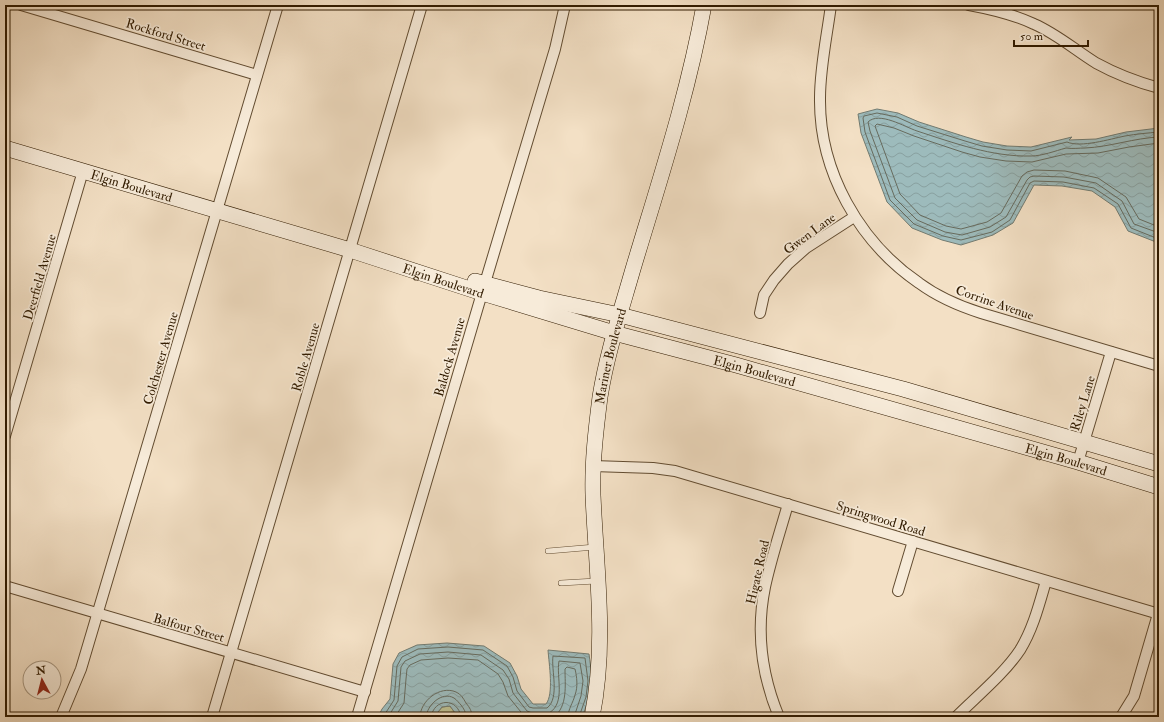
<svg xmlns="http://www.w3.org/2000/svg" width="1164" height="722" font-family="'IM FELL Double Pica',serif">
	<defs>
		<pattern id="wetland-marsh" width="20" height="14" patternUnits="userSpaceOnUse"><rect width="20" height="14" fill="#bfc192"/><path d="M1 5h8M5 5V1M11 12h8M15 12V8" fill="none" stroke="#a5a57c"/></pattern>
		<pattern id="water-waves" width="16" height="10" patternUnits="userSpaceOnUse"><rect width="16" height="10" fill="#9dbbbc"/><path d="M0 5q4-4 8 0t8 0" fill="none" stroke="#88a0a0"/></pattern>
	</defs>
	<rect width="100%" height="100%" fill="#f3e0c5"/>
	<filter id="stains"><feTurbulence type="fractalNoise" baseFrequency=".005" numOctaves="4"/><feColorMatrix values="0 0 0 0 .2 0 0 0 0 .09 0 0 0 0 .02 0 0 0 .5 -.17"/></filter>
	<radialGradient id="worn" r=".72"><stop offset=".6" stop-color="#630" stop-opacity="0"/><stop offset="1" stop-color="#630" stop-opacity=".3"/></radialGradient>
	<path fill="url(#wetland-marsh)" stroke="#786e49" d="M 450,706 L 458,717 L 434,717 L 442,707 Z"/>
	<g fill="url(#water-waves)" stroke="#727b71">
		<path d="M 877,109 L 898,113 L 919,122 L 966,137 L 983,142 L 1007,146 L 1031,147 L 1072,137 L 1069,140 L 1096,139 L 1126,132 L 1159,128 L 1159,241 L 1156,242 L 1128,231 L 1115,207 L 1092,191 L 1062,186 L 1034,185 L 1013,223 L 993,235 L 961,245 L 942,240 L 912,228 L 887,202 L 861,133 L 858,114 Z"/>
		<path d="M 447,643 L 484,646 L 510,663 L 517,676 L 521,689 L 533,704 L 546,704 C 554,694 549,664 548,650 L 589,654 C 593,683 593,690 582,717 L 458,717 L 450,706 L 442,707 L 434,717 L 378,717 L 382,709 L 390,699 L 393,664 L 399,653 L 417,645 Z"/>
	</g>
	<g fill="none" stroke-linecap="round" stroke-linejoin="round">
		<g stroke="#676b5e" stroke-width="1">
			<path d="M 1159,132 C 1148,133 1136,134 1125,136 C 1110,139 1081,148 1067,142 L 1031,151 L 1007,150 L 982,146 L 965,141 L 917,126 L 897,117 L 877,113 L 864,116 L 863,118 L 865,132 L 890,200 L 914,224 L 943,236 L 961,240 L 992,232 L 1010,220 L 1030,183 L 1034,181 L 1063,182 L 1094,188 L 1118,204 L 1131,228 L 1156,238 L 1159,238"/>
			<path d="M 1159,137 C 1134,138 1110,147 1085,148 C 1079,148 1073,149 1066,148 C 1055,151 1042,156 1031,156 C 992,157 954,143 917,131 C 905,127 879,111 868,122 L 870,131 L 895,198 L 917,220 L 945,232 L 962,235 L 990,227 L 1006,217 L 1027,180 L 1030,177 L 1034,176 L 1064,177 L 1096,183 L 1122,201 L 1134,224 L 1159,233"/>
			<path d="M 1159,143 L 1129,147 L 1098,153 L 1066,154 L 1032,162 L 1006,161 L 980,157 L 962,152 L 914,136 L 894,128 L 877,124 L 875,126 L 900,194 L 920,215 L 946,226 L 961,229 L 987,222 L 1001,213 L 1022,176 L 1027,172 L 1034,170 L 1065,171 L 1098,178 L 1126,197 L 1139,219 L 1159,227"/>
			<path d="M 383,717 L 394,700 L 397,666 L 402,657 L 418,649 L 448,647 L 483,650 L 507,666 L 513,677 L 517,691 L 529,707 L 533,708 L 547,708 C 560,698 551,670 553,656 L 585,658 L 588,681 L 586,697 L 579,717"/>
			<path d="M 388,717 L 398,701 L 401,667 L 405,661 L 420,654 L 448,652 L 481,655 L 503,670 L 509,679 L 513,693 L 527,711 L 532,713 L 549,713 C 566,703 556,677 559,661 L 580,663 L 583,681 L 581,696 L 574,717"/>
			<path d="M 395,717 L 404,703 L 406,679 L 407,669 L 410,665 L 421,660 L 448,658 L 478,660 L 498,674 L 503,682 L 508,696 L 525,717"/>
			<path d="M 420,717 C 420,701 440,685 456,692 C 461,694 463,698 466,703 C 470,708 472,711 472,717"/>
			<path d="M 426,717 C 427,705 442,691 454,698 C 457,700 459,703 461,705 C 464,709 466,712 466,717"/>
			<path d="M 431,717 C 434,698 458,697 461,717"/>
			<path d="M 554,717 C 568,706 565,685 565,669 L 567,667 L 575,669 C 577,677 578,687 575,695 C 573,703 568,709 568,717"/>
		</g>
		<defs>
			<g id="lane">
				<path d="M 548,551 L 595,547"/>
				<path d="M 561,583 L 596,581"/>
			</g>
			<g id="street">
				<path d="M 21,5 L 257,75"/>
				<path d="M 831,5 C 827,36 820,67 820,98 C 819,171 859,242 919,283 C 938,297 959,306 981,313 L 1159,366"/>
				<path d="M 969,5 C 991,9 1013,14 1034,24 C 1057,34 1075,50 1096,63 C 1116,74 1137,82 1159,88"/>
				<path d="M 760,313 L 764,295 L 774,280 L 788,264 L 806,248 L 854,217"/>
				<path d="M 5,436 L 83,171"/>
				<path d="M 1078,462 L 1111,352"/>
				<path d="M 593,466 L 653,468 L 675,471 L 1159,614"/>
				<path d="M 5,586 L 365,692"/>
				<path d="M 898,591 L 913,541"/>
				<path d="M 61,717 L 81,669 L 278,5"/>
				<path d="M 212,717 L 422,5"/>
				<path d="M 357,717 L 485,283 L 555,49 L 565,5"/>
				<path d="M 779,717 C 762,676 756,631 765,587 C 771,559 780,532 788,504"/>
				<path d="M 956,717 C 976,697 1005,673 1020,650 C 1033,629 1039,605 1046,581"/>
				<path d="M 1121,717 L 1134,696 L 1158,614"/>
			</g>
			<g id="secondary">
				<path id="s1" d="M 5,148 L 350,250 L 482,293 L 614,333 L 736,365 L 1078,462 L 1159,487"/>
				<path d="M 475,281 L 539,298 L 620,315 L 903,389 L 1159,464"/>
				<path id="s2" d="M 592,717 C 607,643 596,569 593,495 C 592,462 596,429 600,397 C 607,353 621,311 633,269 C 659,182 688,95 704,5"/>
			</g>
		</defs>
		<use href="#lane" stroke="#624c31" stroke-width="6"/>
		<use href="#street" stroke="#624c31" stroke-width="12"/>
		<use href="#secondary" stroke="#311b00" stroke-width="16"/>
		<use href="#lane" stroke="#f7ebd9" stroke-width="5"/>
		<use href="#street" stroke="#f7ebd9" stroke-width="10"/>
		<use href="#secondary" stroke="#f7ebd9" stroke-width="15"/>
	</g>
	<g text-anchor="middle" stroke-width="3.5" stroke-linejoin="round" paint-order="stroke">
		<g font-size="13" fill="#311b00" stroke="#f7ebd9">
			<text transform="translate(166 34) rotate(17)" y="5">Rockford Street</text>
			<text dy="5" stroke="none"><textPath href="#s1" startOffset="132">Elgin Boulevard</textPath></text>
			<text transform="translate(809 233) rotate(-36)" y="5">Gwen Lane</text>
			<text transform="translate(39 277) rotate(-74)" y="5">Deerfield Avenue</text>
			<text dy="5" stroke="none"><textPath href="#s1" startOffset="458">Elgin Boulevard</textPath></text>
			<text transform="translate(995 302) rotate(19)" y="5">Corrine Avenue</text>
			<text dy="5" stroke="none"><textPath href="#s2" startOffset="363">Mariner Boulevard</textPath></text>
			<text transform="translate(305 357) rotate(-74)" y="5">Roble Avenue</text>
			<text transform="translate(449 357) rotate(-74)" y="5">Baldock Avenue</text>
			<text transform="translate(160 358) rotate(-74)" y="5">Colchester Avenue</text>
			<text dy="5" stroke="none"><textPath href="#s1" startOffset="782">Elgin Boulevard</textPath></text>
			<text transform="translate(1082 403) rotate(-73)" y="5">Riley Lane</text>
			<text dy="5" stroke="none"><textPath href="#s1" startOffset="1106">Elgin Boulevard</textPath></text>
			<text transform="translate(881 518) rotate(17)" y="5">Springwood Road</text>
			<text transform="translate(757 572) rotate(-77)" y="5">Higate Road</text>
			<text transform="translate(189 627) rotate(16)" y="5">Balfour Street</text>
		</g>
	</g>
	<rect width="1164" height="722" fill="none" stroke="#f3e0c5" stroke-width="20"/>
	<rect x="6" y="6" width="1152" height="710" fill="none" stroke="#311b00" stroke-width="2"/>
	<rect x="10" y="10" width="1144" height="702" fill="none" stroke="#311b00"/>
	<g transform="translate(42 680) rotate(353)"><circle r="19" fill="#f7ebd9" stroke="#a89882"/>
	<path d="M0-3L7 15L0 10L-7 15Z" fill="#8f2418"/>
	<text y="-6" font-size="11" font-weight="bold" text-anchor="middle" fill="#311b00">N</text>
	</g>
	<path d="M1014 40v6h74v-6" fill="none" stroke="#311b00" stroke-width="2"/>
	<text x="1020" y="40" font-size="12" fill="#311b00" stroke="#f7ebd9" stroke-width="3" paint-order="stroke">50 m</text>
	<rect width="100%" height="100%" filter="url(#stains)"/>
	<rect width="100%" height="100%" fill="url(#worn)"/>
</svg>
